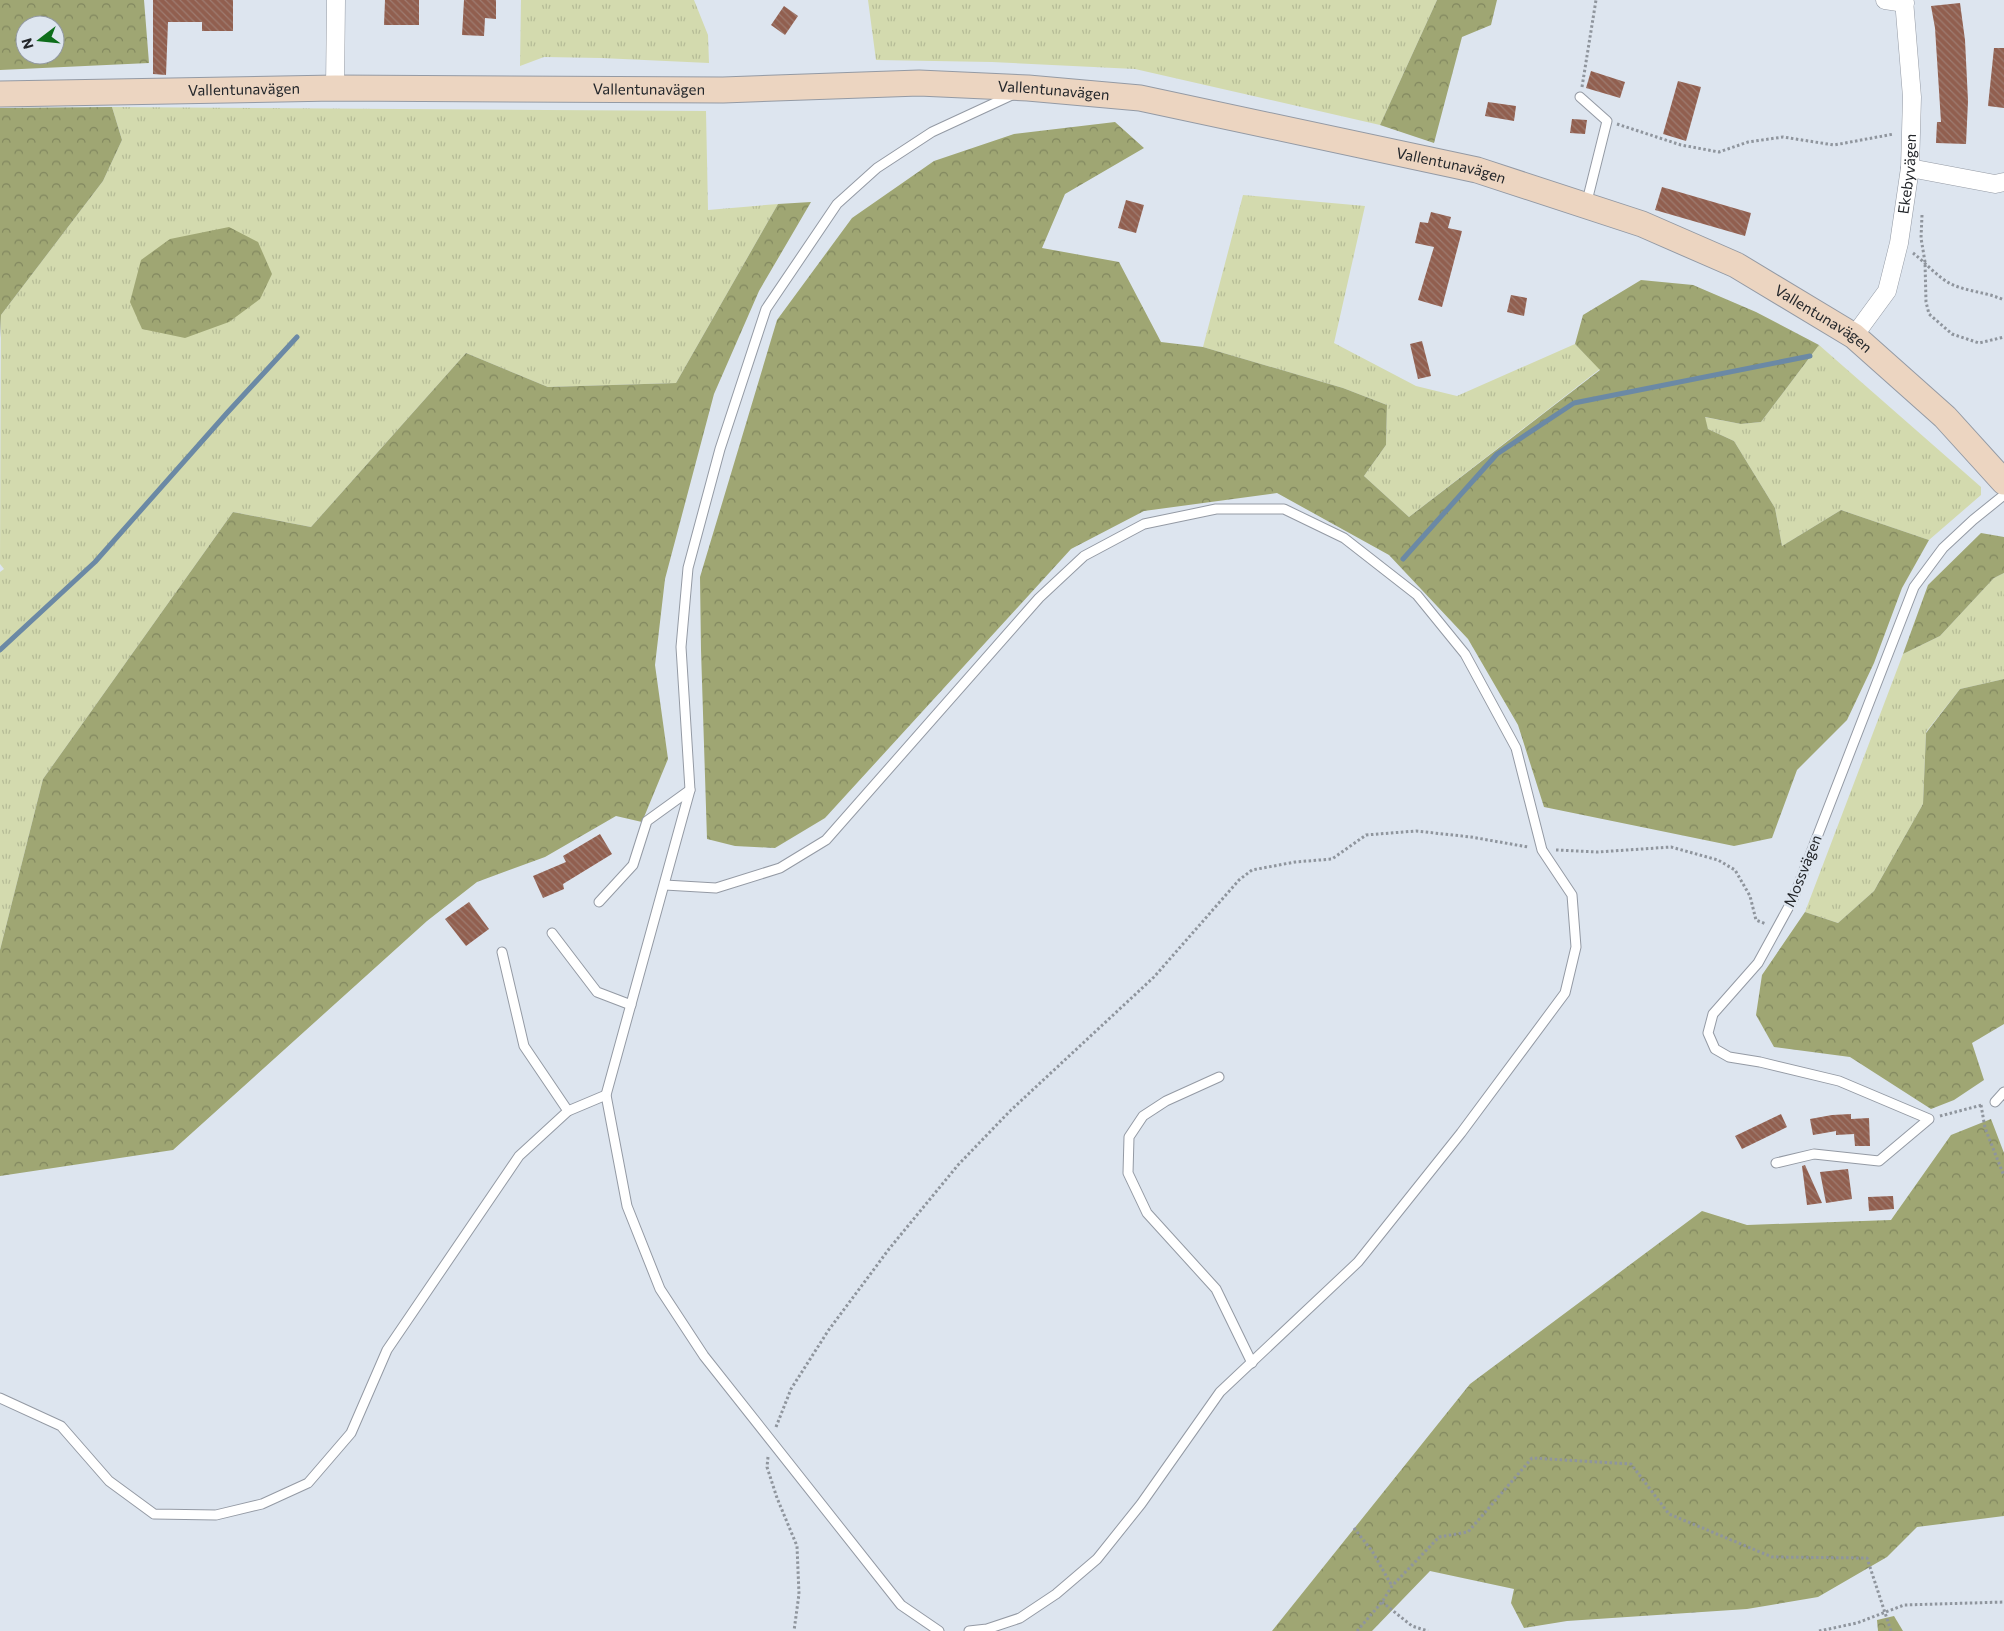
<svg xmlns="http://www.w3.org/2000/svg" width="2004" height="1631" font-family="Commissioner,sans-serif">
	<defs>
		<pattern id="grass-tufts" width="24" height="20" patternUnits="userSpaceOnUse" patternTransform="scale(1.25)"><rect width="24" height="20" fill="#d3daae"/><path d="M3 7l-1-3M5 7V3M7 7l1-3M15 17l-1-3M17 17v-4M19 17l1-3" fill="none" stroke="#b5bb96"/></pattern>
		<pattern id="forest-crowns" width="20" height="18" patternUnits="userSpaceOnUse" patternTransform="scale(1.25)"><rect width="20" height="18" fill="#9fa673"/><path d="M2 6a3 3 0 1 1 6 0M12 15a3 3 0 1 1 6 0" fill="none" stroke="#81875f"/></pattern>
		<pattern id="building-back-hatch" width="6" height="6" patternUnits="userSpaceOnUse" patternTransform="scale(1.25)"><rect width="6" height="6" fill="#915f4f"/><path d="M-1 5l2 2M0 0l6 6M5-1l2 2" fill="none" stroke="#9e7c71"/></pattern>
	</defs>
	<rect width="100%" height="100%" fill="#dde5ef"/>
	<g fill="url(#grass-tufts)">
		<path d="M 521,0 L 694,0 L 708,35 L 709,63 L 601,58 L 544,57 L 520,66 Z"/>
		<path d="M 868,0 L 1437,0 L 1380,125 L 1135,69 L 992,62 L 876,60 Z"/>
		<path d="M 112,107 L 706,111 L 708,210 L 778,204 L 676,383 L 548,387 L 466,353 L 311,527 L 233,512 L 43,779 L 0,950 L 0,572 L 4,569 L 0,564 L 1,315 L 103,181 L 122,140 Z"/>
		<path d="M 1243,195 L 1365,206 L 1334,343 L 1416,386 L 1457,396 L 1575,344 L 1600,369 L 1409,517 L 1364,476 L 1386,445 L 1387,405 L 1343,388 L 1203,347 Z"/>
		<path d="M 1819,345 L 1981,487 L 1981,495 L 1929,540 L 1841,510 L 1782,546 L 1775,508 L 1734,441 L 1708,429 L 1704,417 L 1741,424 L 1761,422 Z"/>
		<path d="M 2004,573 L 2004,679 L 1960,689 L 1926,732 L 1923,804 L 1874,891 L 1838,923 L 1805,912 L 1903,654 L 1940,636 L 1994,578 Z"/>
	</g>
	<g fill="url(#forest-crowns)" fill-rule="evenodd">
		<path d="M 0,0 L 144,0 L 149,63 L 0,70 ZM 25,25 L 55,25 L 55,55 L 25,55 Z"/>
		<path d="M 1437,0 L 1497,0 L 1491,25 L 1462,37 L 1434,143 L 1380,125 Z"/>
		<path d="M 112,107 L 122,140 L 103,181 L 1,315 L 0,338 L 0,108 Z"/>
		<path d="M 1115,122 L 1144,148 L 1065,194 L 1042,248 L 1119,262 L 1161,342 L 1203,347 L 1343,388 L 1387,405 L 1386,445 L 1364,476 L 1409,517 L 1600,370 L 1575,344 L 1583,315 L 1641,280 L 1693,285 L 1756,312 L 1819,345 L 1761,422 L 1741,424 L 1705,417 L 1708,429 L 1734,441 L 1775,508 L 1782,546 L 1841,510 L 1929,540 L 1902,588 L 1874,663 L 1847,720 L 1797,770 L 1772,838 L 1734,846 L 1544,807 L 1518,725 L 1468,639 L 1389,555 L 1277,493 L 1144,511 L 1071,549 L 825,818 L 775,848 L 735,846 L 707,839 L 701,650 L 700,577 L 777,320 L 852,218 L 934,161 L 1014,134 Z"/>
		<path d="M 811,202 L 759,291 L 714,394 L 665,579 L 655,665 L 668,759 L 642,822 L 616,816 L 545,857 L 477,882 L 427,921 L 173,1150 L 0,1176 L 0,950 L 43,779 L 233,512 L 311,527 L 466,353 L 548,387 L 676,383 L 778,204 Z"/>
		<path d="M 229,227 L 258,242 L 272,274 L 260,299 L 229,322 L 185,338 L 142,329 L 130,302 L 141,260 L 170,239 Z"/>
		<path d="M 1981,533 L 2004,537 L 2004,573 L 1994,578 L 1940,636 L 1903,654 L 1928,585 Z"/>
		<path d="M 2004,679 L 2004,1024 L 1972,1043 L 1984,1080 L 1954,1100 L 1931,1109 L 1850,1057 L 1774,1047 L 1756,1015 L 1762,975 L 1805,912 L 1838,923 L 1874,891 L 1923,804 L 1926,733 L 1960,689 Z"/>
		<path d="M 1991,1119 L 2004,1153 L 2004,1516 L 1917,1527 L 1887,1557 L 1818,1597 L 1747,1609 L 1567,1621 L 1524,1628 L 1511,1603 L 1514,1589 L 1430,1571 L 1372,1631 L 1272,1631 L 1470,1384 L 1702,1211 L 1747,1225 L 1891,1220 L 1951,1135 Z"/>
		<path d="M 1894,1616 L 1903,1631 L 1878,1631 L 1877,1620 Z"/>
	</g>
	<g fill="none" stroke-linecap="round" stroke-linejoin="round">
		<g stroke="#6b89a5" stroke-width="5">
			<path d="M 1403,559 L 1497,454 L 1574,403 L 1810,356"/>
			<path d="M 0,650 L 95,562 L 227,413 L 297,337"/>
		</g>
	</g>
	<g fill="url(#building-back-hatch)">
		<path d="M 153,0 L 233,0 L 233,31 L 202,31 L 202,22 L 168,22 L 166,75 L 153,74 Z"/>
		<path d="M 385,0 L 419,0 L 419,25 L 384,25 Z"/>
		<path d="M 464,0 L 496,0 L 496,19 L 485,18 L 484,36 L 462,35 Z"/>
		<path d="M 1960,3 L 1965,40 L 1968,101 L 1966,144 L 1936,143 L 1937,122 L 1941,122 L 1935,28 L 1931,6 Z"/>
		<path d="M 784,6 L 798,16 L 785,35 L 771,25 Z"/>
		<path d="M 1994,48 L 2004,48 L 2004,108 L 1988,106 Z"/>
		<path d="M 1591,71 L 1625,82 L 1620,98 L 1586,88 Z"/>
		<path d="M 1678,81 L 1701,87 L 1686,141 L 1663,134 Z"/>
		<path d="M 1488,102 L 1516,106 L 1514,121 L 1485,116 Z"/>
		<path d="M 1572,119 L 1587,120 L 1585,134 L 1570,133 Z"/>
		<path d="M 1662,187 L 1751,213 L 1745,236 L 1655,210 Z"/>
		<path d="M 1126,200 L 1144,205 L 1136,233 L 1118,228 Z"/>
		<path d="M 1431,212 L 1451,217 L 1448,228 L 1462,231 L 1442,307 L 1418,300 L 1434,247 L 1415,243 L 1420,222 L 1428,223 Z"/>
		<path d="M 1511,295 L 1527,298 L 1524,316 L 1507,312 Z"/>
		<path d="M 1422,341 L 1431,376 L 1418,379 L 1410,344 Z"/>
		<path d="M 600,834 L 612,854 L 563,884 L 564,889 L 543,898 L 533,876 L 566,862 L 563,856 Z"/>
		<path d="M 469,902 L 489,929 L 466,946 L 445,919 Z"/>
		<path d="M 1781,1114 L 1787,1127 L 1742,1149 L 1735,1136 Z"/>
		<path d="M 1851,1114 L 1851,1119 L 1869,1118 L 1870,1146 L 1855,1146 L 1854,1134 L 1836,1135 L 1836,1131 L 1813,1135 L 1810,1119 L 1832,1115 Z"/>
		<path d="M 1805,1165 L 1822,1203 L 1807,1205 L 1802,1166 Z"/>
		<path d="M 1848,1169 L 1852,1199 L 1826,1203 L 1820,1172 Z"/>
		<path d="M 1893,1196 L 1894,1209 L 1869,1211 L 1868,1197 Z"/>
	</g>
	<g fill="none" stroke-linecap="round" stroke-linejoin="round">
		<defs>
			<g id="service">
				<path d="M 1580,97 L 1607,121 L 1586,205"/>
				<path d="M 665,885 L 716,888 L 780,868 L 826,840 L 1039,598 L 1084,556 L 1144,524 L 1216,509 L 1284,509 L 1344,538 L 1417,595 L 1465,654 L 1516,748 L 1542,850 L 1572,895 L 1576,947 L 1565,993 L 1461,1133 L 1358,1262 L 1220,1392 L 1141,1504 L 1097,1559 L 1056,1594 L 1020,1618 L 987,1629 L 969,1631"/>
				<path d="M 599,902 L 633,865 L 647,821 L 690,790"/>
				<path d="M 552,933 L 597,992 L 631,1005"/>
				<path d="M 502,952 L 524,1046 L 568,1111"/>
				<path d="M 1219,1077 L 1166,1101 L 1143,1116 L 1129,1137 L 1128,1173 L 1147,1213 L 1216,1289 L 1252,1363"/>
				<path d="M 1995,1102 L 2004,1092"/>
				<path d="M 1776,1163 L 1814,1154 L 1879,1161 L 1929,1119 L 1839,1081 L 1760,1062 L 1729,1057 L 1715,1049 L 1708,1033 L 1713,1014 L 1758,963 L 1793,899 L 1914,587 L 1943,548 L 1973,520 L 2004,495"/>
				<path d="M 0,1398 L 61,1426 L 109,1481 L 154,1514 L 216,1515 L 262,1504 L 308,1483 L 351,1433 L 387,1350 L 519,1156 L 568,1111 L 606,1095"/>
				<path d="M 939,1631 L 901,1605 L 704,1356 L 660,1289 L 627,1206 L 606,1095 L 690,790 L 681,647 L 688,568 L 720,449 L 766,309 L 837,204 L 877,168 L 932,132 L 1012,95"/>
			</g>
			<g id="minor">
				<path d="M 1885,0 L 1905,3"/>
				<path d="M 335,88 L 336,0"/>
				<path d="M 1910,168 L 1995,184 L 2004,182"/>
				<path id="s1" d="M 1854,336 L 1887,291 L 1899,243 L 1910,168 L 1912,97 L 1904,0"/>
			</g>
			<g id="secondary">
				<path id="s2" d="M 0,94 L 335,88 L 723,90 L 919,83 L 1028,88 L 1140,98 L 1477,170 L 1642,224 L 1736,265 L 1854,336 L 1945,417 L 2004,482"/>
			</g>
		</defs>
		<use href="#service" stroke="#949aa4" stroke-width="11"/>
		<use href="#minor" stroke="#949aa4" stroke-width="19"/>
		<use href="#secondary" stroke="#949aa4" stroke-width="27"/>
		<g stroke="#8f959d" stroke-width="3" stroke-dasharray="2.5 2.5" stroke-linecap="butt">
			<path d="M 1582,87 L 1596,0"/>
			<path d="M 1617,124 L 1681,145 L 1719,152 L 1748,142 L 1783,137 L 1834,145 L 1894,134"/>
			<path d="M 1922,215 L 1921,238 L 1925,262 L 1926,302 L 1929,314 L 1952,334 L 1979,343 L 2004,337"/>
			<path d="M 1913,253 C 1925,262 1937,277 1951,284 C 1968,292 1987,292 2004,300"/>
			<path d="M 1556,850 L 1598,852 L 1671,847 L 1718,860 L 1735,870 L 1750,896 L 1756,920 L 1766,924"/>
			<path d="M 1981,1105 L 1985,1128 L 2004,1176"/>
			<path d="M 1940,1116 L 1982,1105"/>
			<path d="M 776,1427 L 791,1389 L 828,1331 L 889,1249 L 958,1165 L 1010,1111 L 1154,977 L 1239,880 L 1252,870 L 1295,862 L 1332,859 L 1366,835 L 1416,831 L 1471,837 L 1528,847"/>
			<path d="M 768,1457 L 767,1467 L 777,1498 L 797,1546 L 799,1594 L 794,1631"/>
			<path d="M 1354,1528 L 1372,1551 L 1392,1586"/>
			<path d="M 1382,1602 L 1412,1626 L 1428,1631"/>
			<path d="M 1357,1631 L 1382,1602 L 1392,1586 L 1439,1537 L 1468,1532 L 1532,1458 L 1631,1464 L 1669,1514 L 1772,1557 L 1867,1558 L 1891,1631"/>
			<path d="M 1819,1631 L 1857,1623 L 1904,1605 L 2004,1602"/>
		</g>
		<use href="#service" stroke="#fff" stroke-width="9"/>
		<use href="#minor" stroke="#fff" stroke-width="18"/>
		<use href="#secondary" stroke="#ecd5c1" stroke-width="25"/>
	</g>
	<g text-anchor="middle" stroke-width="5" stroke-linejoin="round" paint-order="stroke">
		<g font-size="15" fill="#24272b" stroke="#dde5ef">
			<text dy="5" stroke="none"><textPath href="#s2" startOffset="244">Vallentunavägen</textPath></text>
			<text dy="5" stroke="none"><textPath href="#s2" startOffset="649">Vallentunavägen</textPath></text>
			<text dy="5" stroke="none"><textPath href="#s2" startOffset="1054">Vallentunavägen</textPath></text>
			<text dy="5" stroke="none"><textPath href="#s2" startOffset="1459">Vallentunavägen</textPath></text>
			<text dy="5" stroke="none"><textPath href="#s1" startOffset="175">Ekebyvägen</textPath></text>
			<text dy="5" stroke="none"><textPath href="#s2" startOffset="1864">Vallentunavägen</textPath></text>
			<text transform="translate(1803 871) rotate(-68)" y="5">Mossvägen</text>
		</g>
	</g>
	<g transform="translate(40 40) rotate(254)"><circle r="24" fill="#dde5ef" stroke="#9399a1"/>
	<path d="M0-4L9 19L0 12L-9 19Z" fill="#0d6d1b"/>
	<text y="-8" font-size="14" font-weight="bold" text-anchor="middle" fill="#24272b">N</text>
	</g>
</svg>
